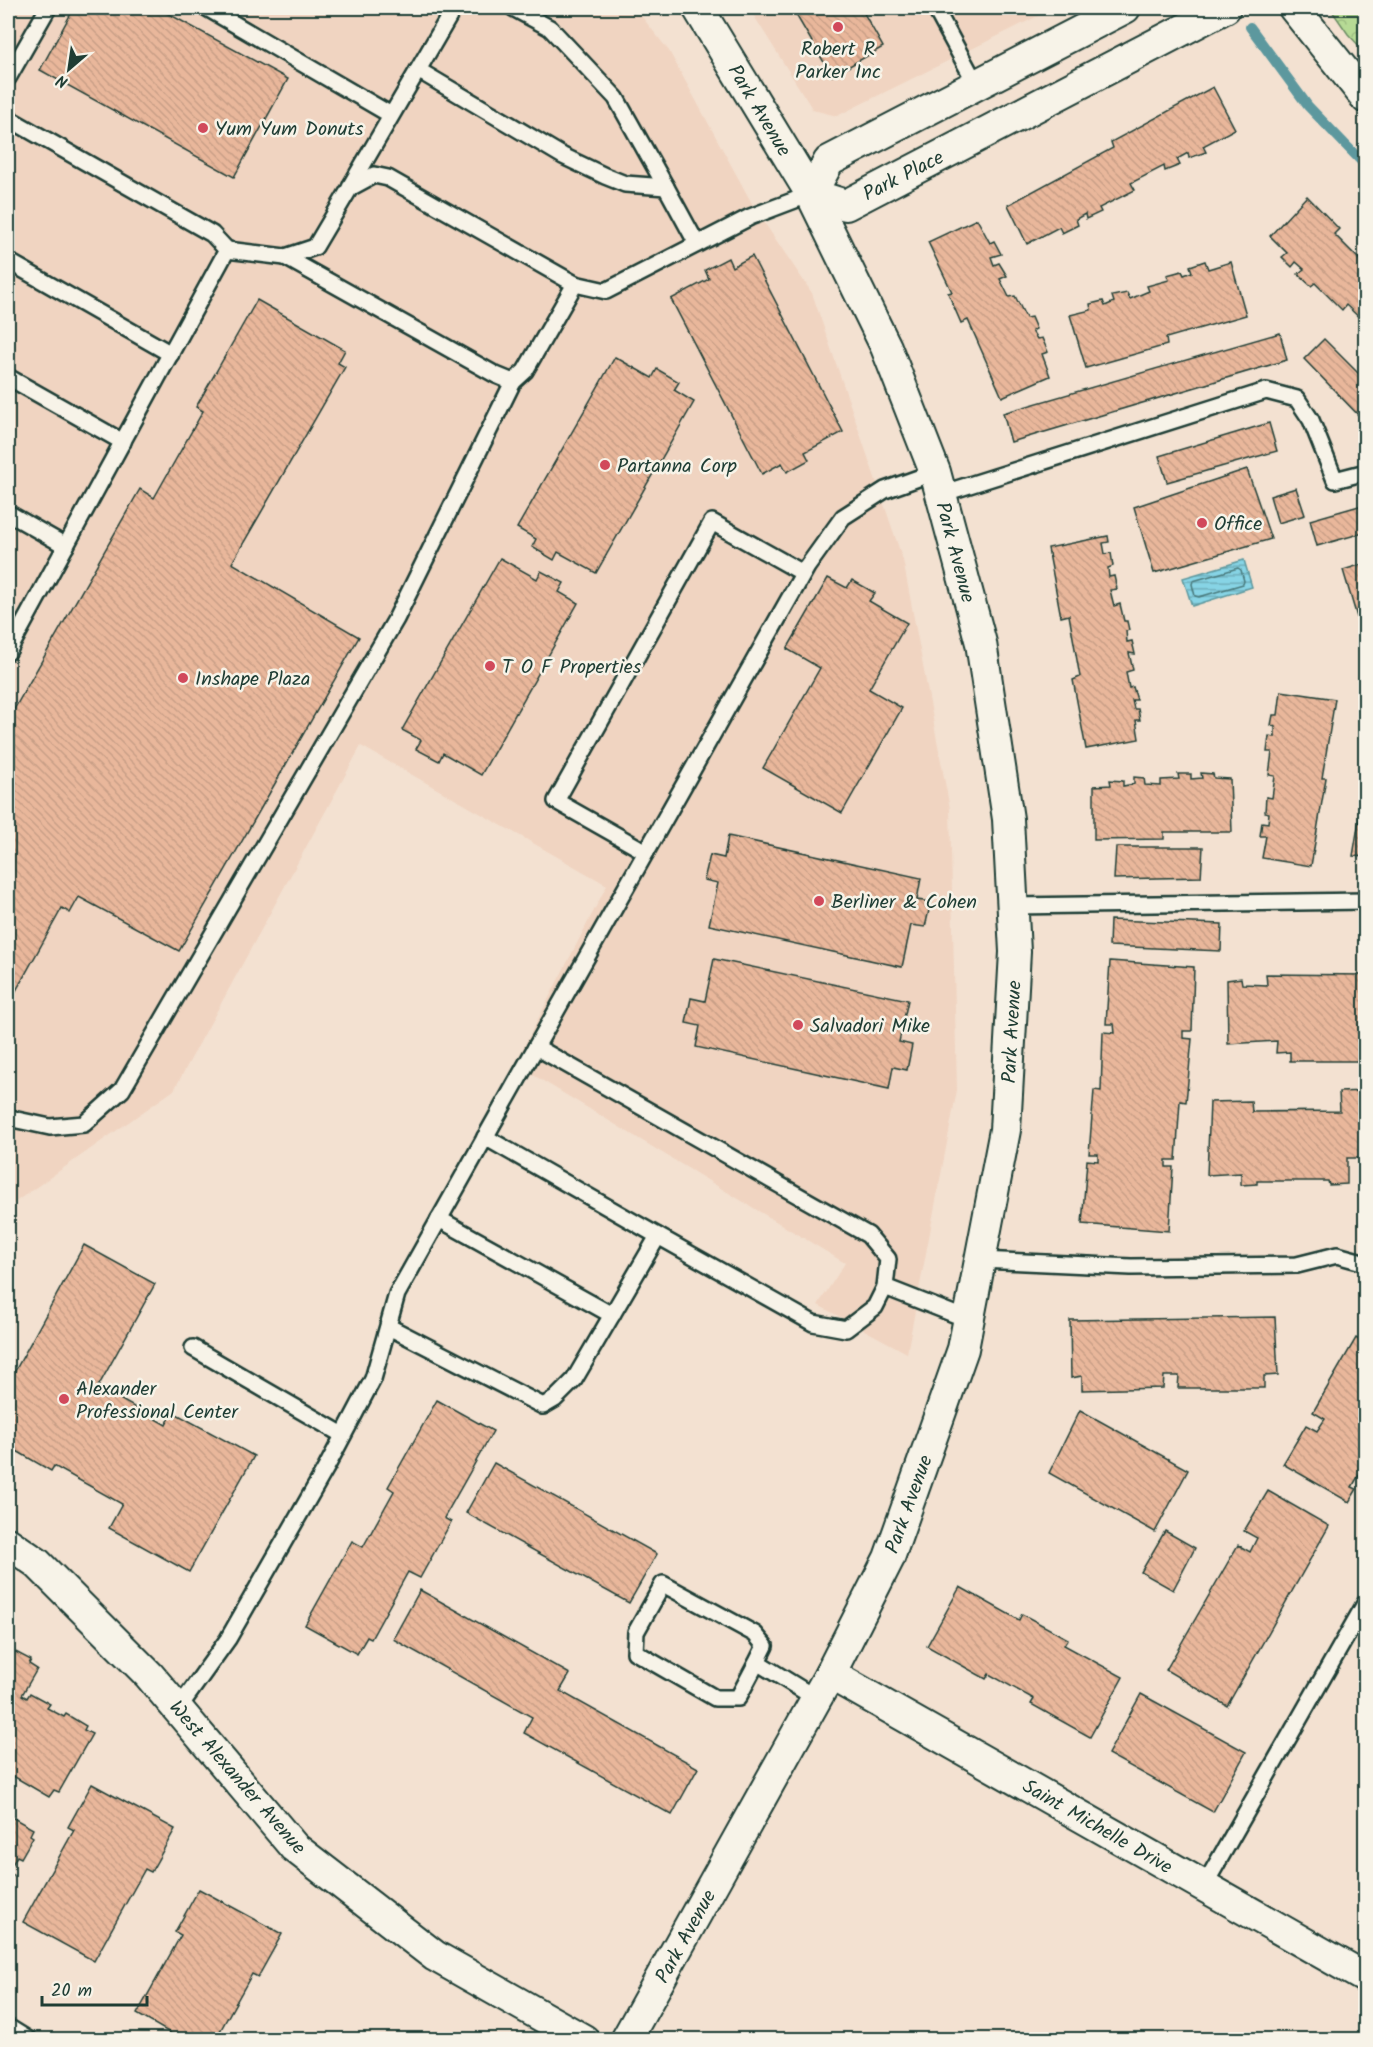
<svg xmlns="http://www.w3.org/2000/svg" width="1373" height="2047" font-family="Kalam,sans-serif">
	<defs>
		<pattern id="park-crowns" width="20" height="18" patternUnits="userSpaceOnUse" patternTransform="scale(1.5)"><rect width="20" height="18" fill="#b6da95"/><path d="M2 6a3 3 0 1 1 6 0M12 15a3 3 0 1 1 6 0" fill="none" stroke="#9cbc81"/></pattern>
		<pattern id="water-rules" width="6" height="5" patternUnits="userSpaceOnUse" patternTransform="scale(1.5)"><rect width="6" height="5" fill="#87d4e5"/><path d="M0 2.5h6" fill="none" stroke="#6eadba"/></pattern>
		<pattern id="building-back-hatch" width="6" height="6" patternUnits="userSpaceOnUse" patternTransform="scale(1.5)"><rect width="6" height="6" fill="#e9b79b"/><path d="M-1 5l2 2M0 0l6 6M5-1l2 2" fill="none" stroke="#c79e86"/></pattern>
	</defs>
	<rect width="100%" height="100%" fill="#f3e1d1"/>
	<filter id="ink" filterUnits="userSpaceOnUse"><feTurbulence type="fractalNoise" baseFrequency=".0167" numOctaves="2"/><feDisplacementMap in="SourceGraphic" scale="12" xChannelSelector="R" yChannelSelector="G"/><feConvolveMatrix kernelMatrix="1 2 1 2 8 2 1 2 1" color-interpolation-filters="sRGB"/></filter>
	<g filter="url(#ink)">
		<g fill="#f0d4c1">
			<path d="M 8,8 L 635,8 L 669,51 L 755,209 L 812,293 L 903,560 L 950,809 L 957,1090 L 907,1353 L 818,1305 L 845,1263 L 515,1064 L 607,885 L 361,746 L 174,1090 L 11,1205 L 8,1202 Z"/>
			<path d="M 749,8 L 1054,8 L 837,116 L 813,110 Z"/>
		</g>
		<path fill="url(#park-crowns)" stroke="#6a8c64" stroke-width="1.5" d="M 1330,8 L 1365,8 L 1365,52 L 1348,34 Z"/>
		<path fill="url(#water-rules)" stroke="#5d989e" stroke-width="1.5" d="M 1244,560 L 1252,587 L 1192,606 L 1183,578 Z"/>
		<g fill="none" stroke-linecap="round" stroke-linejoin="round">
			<path stroke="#49797b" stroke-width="1.5" d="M 1238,568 L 1241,570 L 1244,581 L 1243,584 L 1199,597 L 1195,596 L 1192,584 L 1193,581 Z"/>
			<path stroke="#5d989e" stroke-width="10" d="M 1250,27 L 1308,106 L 1366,166"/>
		</g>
		<g fill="url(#building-back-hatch)" stroke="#1f3d34" stroke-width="1.5">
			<path d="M 74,8 L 158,8 L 288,79 L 234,177 L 40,70 Z"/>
			<path d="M 792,8 L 861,8 L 883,47 L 832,76 Z"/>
			<path d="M 1213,87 L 1235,129 L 1203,146 L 1206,152 L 1189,158 L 1188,153 L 1177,159 L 1180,165 L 1165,171 L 1164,166 L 1131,183 L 1135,190 L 1099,208 L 1101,212 L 1086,219 L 1085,214 L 1076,219 L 1078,225 L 1062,233 L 1059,227 L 1027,244 L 1008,205 L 1113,148 L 1111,142 Z"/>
			<path d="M 1307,196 L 1339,229 L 1334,234 L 1366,266 L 1366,324 L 1346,305 L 1342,310 L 1315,283 L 1311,286 L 1298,274 L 1304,269 L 1296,262 L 1292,267 L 1282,257 L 1287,253 L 1270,236 Z"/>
			<path d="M 977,219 L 990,243 L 994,241 L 1001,254 L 991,257 L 994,265 L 999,263 L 1007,276 L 1000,279 L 1009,297 L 1015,296 L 1026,318 L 1031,317 L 1036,329 L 1032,331 L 1037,339 L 1042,338 L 1048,352 L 1042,354 L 1050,376 L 1002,397 L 968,320 L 961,323 L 948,293 L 952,292 L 928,242 Z"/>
			<path d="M 752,256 L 843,432 L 805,452 L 809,460 L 787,472 L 782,463 L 762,474 L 671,299 L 709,279 L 705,270 L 728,258 L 732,267 Z"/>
			<path d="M 1205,261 L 1208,269 L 1231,262 L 1246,315 L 1166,338 L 1167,345 L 1086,368 L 1070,315 L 1091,310 L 1090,304 L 1103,301 L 1105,306 L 1114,302 L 1112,296 L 1127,293 L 1130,299 L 1149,291 L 1147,286 L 1169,280 L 1167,275 L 1182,271 L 1184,275 L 1192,272 L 1190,266 Z"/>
			<path d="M 257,300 L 345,350 L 338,363 L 345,367 L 232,563 L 359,637 L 179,951 L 79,897 L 70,913 L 62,908 L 8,1005 L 8,720 L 140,489 L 154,498 L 203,411 L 196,407 Z"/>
			<path d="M 1280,333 L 1287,360 L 1011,442 L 1003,413 Z"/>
			<path d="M 1324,339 L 1366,381 L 1364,421 L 1304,359 Z"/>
			<path d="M 615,357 L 652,378 L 657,369 L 679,382 L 674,390 L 694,402 L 596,573 L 558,552 L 554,560 L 532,547 L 536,539 L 517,528 Z"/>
			<path d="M 1269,423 L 1277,451 L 1167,482 L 1159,456 Z"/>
			<path d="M 1247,469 L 1271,539 L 1154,573 L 1134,507 Z"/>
			<path d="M 1296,488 L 1305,515 L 1278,523 L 1270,496 Z"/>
			<path d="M 1366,504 L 1366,532 L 1317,546 L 1310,520 Z"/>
			<path d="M 1108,536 L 1109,542 L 1103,543 L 1105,554 L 1111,553 L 1113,566 L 1108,568 L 1109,577 L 1114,576 L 1117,589 L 1110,590 L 1114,606 L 1120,604 L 1124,621 L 1127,621 L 1129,630 L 1126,631 L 1127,642 L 1132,641 L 1135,654 L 1129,653 L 1133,670 L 1126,672 L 1129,688 L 1133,687 L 1137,700 L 1132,700 L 1134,709 L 1138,709 L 1140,720 L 1136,720 L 1139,739 L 1086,749 L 1073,680 L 1080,677 L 1069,615 L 1061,617 L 1048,548 Z"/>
			<path d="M 500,558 L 537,579 L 541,571 L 564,583 L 559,592 L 578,603 L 481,775 L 443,753 L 439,761 L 416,749 L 421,740 L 402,730 Z"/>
			<path d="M 1366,563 L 1366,622 L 1359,624 L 1343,570 Z"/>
			<path d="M 828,578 L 847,588 L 852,580 L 875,593 L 869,601 L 907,623 L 869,689 L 902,708 L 842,813 L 763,768 L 820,668 L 787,649 Z"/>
			<path d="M 1281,691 L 1335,699 L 1322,778 L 1326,778 L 1311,866 L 1262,858 L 1266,836 L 1260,836 L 1262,822 L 1268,823 L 1269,813 L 1265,812 L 1266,797 L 1272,798 L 1275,776 L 1269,775 L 1272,752 L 1267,752 L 1269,736 L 1275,737 L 1275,727 L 1271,725 L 1273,715 L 1278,715 Z"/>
			<path d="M 1366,741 L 1366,773 L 1360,772 Z"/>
			<path d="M 1201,773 L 1213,774 L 1214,778 L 1230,779 L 1232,832 L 1164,832 L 1164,839 L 1094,840 L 1094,786 L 1111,785 L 1110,780 L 1123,781 L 1123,786 L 1134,784 L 1134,777 L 1144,778 L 1145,785 L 1161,786 L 1161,780 L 1179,779 L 1178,774 L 1191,774 L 1191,779 L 1202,778 Z"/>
			<path d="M 1366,778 L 1366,857 L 1353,856 Z"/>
			<path d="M 728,836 L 921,878 L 917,900 L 931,902 L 925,927 L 911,925 L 902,967 L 709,925 L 718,883 L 704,880 L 710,855 L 724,858 Z"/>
			<path d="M 1116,847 L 1203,847 L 1201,877 L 1114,879 Z"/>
			<path d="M 1110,920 L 1222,924 L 1221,951 L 1109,946 Z"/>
			<path d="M 714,959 L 908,1000 L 899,1042 L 912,1045 L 907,1070 L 893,1067 L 889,1089 L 696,1047 L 700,1026 L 686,1023 L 691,998 L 705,1001 Z"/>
			<path d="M 1110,961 L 1194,967 L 1192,1031 L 1183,1031 L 1183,1038 L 1192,1039 L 1186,1102 L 1180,1101 L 1176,1160 L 1166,1160 L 1166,1167 L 1173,1167 L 1169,1231 L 1082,1224 L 1087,1160 L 1098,1161 L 1098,1154 L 1089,1154 L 1094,1090 L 1101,1091 L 1103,1032 L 1115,1033 L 1114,1024 L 1106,1024 Z"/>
			<path d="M 1266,974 L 1366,975 L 1366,1061 L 1290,1061 L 1290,1052 L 1276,1053 L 1277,1041 L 1228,1044 L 1227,980 L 1241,978 L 1242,984 L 1267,985 Z"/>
			<path d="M 1366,1091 L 1366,1158 L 1347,1158 L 1347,1184 L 1329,1185 L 1328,1181 L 1257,1181 L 1257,1184 L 1241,1185 L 1241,1173 L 1207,1175 L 1210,1102 L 1251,1101 L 1252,1112 L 1340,1111 L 1339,1092 Z"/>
			<path d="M 84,1245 L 155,1284 L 98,1387 L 166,1425 L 173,1412 L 254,1456 L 189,1572 L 109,1528 L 122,1504 L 54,1466 L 51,1471 L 8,1446 L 8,1384 Z"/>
			<path d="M 1275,1317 L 1278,1375 L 1264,1376 L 1264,1388 L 1178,1388 L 1179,1376 L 1164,1376 L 1163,1388 L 1082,1390 L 1082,1376 L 1071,1378 L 1070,1320 Z"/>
			<path d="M 1356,1338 L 1366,1344 L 1366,1463 L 1352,1487 L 1357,1489 L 1349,1502 L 1283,1464 L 1306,1425 L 1317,1431 L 1325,1419 L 1313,1412 Z"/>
			<path d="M 437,1400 L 493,1431 L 444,1518 L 451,1522 L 420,1578 L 408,1572 L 371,1639 L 367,1637 L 357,1654 L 305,1625 L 352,1541 L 363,1547 L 394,1491 L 388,1487 Z"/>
			<path d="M 1080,1410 L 1188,1470 L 1155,1532 L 1049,1473 Z"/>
			<path d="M 494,1463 L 657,1554 L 629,1603 L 466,1513 Z"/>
			<path d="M 1268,1491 L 1329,1526 L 1227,1706 L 1166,1670 L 1238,1545 L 1250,1552 L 1257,1538 L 1244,1531 Z"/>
			<path d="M 1165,1531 L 1195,1548 L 1173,1590 L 1141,1572 Z"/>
			<path d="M 960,1587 L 1019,1620 L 1022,1614 L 1068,1639 L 1064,1645 L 1123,1677 L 1090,1737 L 1031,1704 L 1034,1699 L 989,1674 L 986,1679 L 927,1646 Z"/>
			<path d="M 420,1590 L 570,1674 L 560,1691 L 698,1768 L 672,1815 L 524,1733 L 532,1717 L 393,1639 Z"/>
			<path d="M 8,1649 L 10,1649 L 31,1660 L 29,1664 L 37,1669 L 22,1695 L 27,1698 L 30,1693 L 50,1704 L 47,1708 L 64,1717 L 66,1714 L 86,1726 L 84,1730 L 92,1734 L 59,1792 L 54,1790 L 49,1797 L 8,1773 Z"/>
			<path d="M 1141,1694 L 1246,1752 L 1213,1812 L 1108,1754 Z"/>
			<path d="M 92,1784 L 175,1829 L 151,1872 L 145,1869 L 94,1961 L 23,1922 L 74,1830 L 68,1827 Z"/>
			<path d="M 8,1815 L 33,1829 L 30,1835 L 33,1837 L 21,1858 L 17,1856 L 8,1872 L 13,1875 L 8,1884 Z"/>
			<path d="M 199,1889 L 282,1934 L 258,1977 L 252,1974 L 215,2040 L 182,2040 L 137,2014 L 181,1935 L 175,1932 Z"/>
		</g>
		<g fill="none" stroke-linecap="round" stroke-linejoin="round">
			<defs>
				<g id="lane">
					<path d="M 207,8 L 391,115"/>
					<path d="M 513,8 L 550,28 L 616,98 L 666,187"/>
					<path d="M 935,8 L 976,84"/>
					<path d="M 418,70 L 563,156 L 605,176 L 625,184 L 666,187 L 697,244"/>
					<path d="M 8,78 L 48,8"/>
					<path d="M 8,127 L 15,122 L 212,234 L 227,250 L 8,652"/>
					<path d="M 351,185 L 454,8"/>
					<path d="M 227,250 L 285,257 L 315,247 L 350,188 L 374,175 L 388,178 L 575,284 L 606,291 L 750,217 L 811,194"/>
					<path d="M 285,257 L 496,375 L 513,382 L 525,371 L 575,284"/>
					<path d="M 8,261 L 171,354"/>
					<path d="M 8,377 L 123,442"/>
					<path d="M 941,494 L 1266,391 L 1297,399 L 1311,420 L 1335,480 L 1366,472"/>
					<path d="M 8,513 L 66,546"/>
					<path d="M 646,852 L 556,801 L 712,522 L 803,573"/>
					<path d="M 1013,906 L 1366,901"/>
					<path d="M 536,1047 L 807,567 L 843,517 L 885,490 L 935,472"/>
					<path d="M 8,1118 L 50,1127 L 84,1124 L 122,1090 L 396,619 L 513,382"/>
					<path d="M 485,1137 L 658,1236"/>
					<path d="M 439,1219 L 612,1315"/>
					<path d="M 980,1260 L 1131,1267 L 1297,1265 L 1337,1255 L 1366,1263"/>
					<path d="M 389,1327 L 543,1406 L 555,1399 L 574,1380 L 658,1236 L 813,1323 L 846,1329 L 875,1307 L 885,1287"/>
					<path d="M 193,1348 L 343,1435"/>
					<path d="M 757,1662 L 738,1698 L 715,1698 L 635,1652 L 636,1632 L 663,1584 L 755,1634 L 765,1646 L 757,1662 L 817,1699"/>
					<path d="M 178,1709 L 228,1639 L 326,1468 L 373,1379 L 397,1294 L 536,1047 L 868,1235 L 888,1259 L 885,1287 L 969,1320"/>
					<path d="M 1204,1886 L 1366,1602"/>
					<path d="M 8,2027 L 29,2040"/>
				</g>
				<g id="street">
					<path d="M 1125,8 L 829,161 L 811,194 L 846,205 L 1225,8"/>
					<path d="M 1294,8 L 1366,98"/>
					<path d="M 8,1543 L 37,1563 L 149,1675 L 294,1847 L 435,1956 L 584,2040"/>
					<path d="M 830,1674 L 1366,1978"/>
					<path d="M 626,2040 L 830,1674 L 889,1558 L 963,1349 L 1005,1130 L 1015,952 L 1008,819 L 981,643 L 935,472 L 886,347 L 811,194 L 698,8"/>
				</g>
			</defs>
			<use href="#lane" stroke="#1f3d34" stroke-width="20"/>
			<use href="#street" stroke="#1f3d34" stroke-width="34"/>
			<use href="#lane" stroke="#f7f3e8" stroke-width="15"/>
			<use href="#street" stroke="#f7f3e8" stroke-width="30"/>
		</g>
	</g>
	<g fill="#d1495b" stroke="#f7f3e8" stroke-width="2">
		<circle cx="838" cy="27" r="6"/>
		<circle cx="203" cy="128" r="6"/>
		<circle cx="605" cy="465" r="6"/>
		<circle cx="1202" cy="523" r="6"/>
		<circle cx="490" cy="666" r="6"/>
		<circle cx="183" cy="678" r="6"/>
		<circle cx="819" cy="901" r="6"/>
		<circle cx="798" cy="1025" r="6"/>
		<circle cx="64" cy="1399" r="6"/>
	</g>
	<g text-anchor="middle" stroke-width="5" stroke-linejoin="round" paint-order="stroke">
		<g font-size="20" fill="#1f3d34" stroke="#f7f3e8" text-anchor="start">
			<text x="838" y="55" text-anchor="middle">Robert R<tspan x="838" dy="23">Parker Inc</tspan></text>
			<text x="215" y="135">Yum Yum Donuts</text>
			<text x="617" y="472">Partanna Corp</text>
			<text x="1214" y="530">Office</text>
			<text x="502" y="673">T O F Properties</text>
			<text x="195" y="685">Inshape Plaza</text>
			<text x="831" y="908">Berliner &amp; Cohen</text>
			<text x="810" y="1032">Salvadori Mike</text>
			<text x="76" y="1395">Alexander<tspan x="76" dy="23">Professional Center</tspan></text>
		</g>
		<g font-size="20" fill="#1f3d34" stroke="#f7f3e8">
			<text transform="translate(760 110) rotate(59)" y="7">Park Avenue</text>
			<text transform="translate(903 175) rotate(-27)" y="7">Park Place</text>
			<text transform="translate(956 552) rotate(75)" y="7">Park Avenue</text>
			<text transform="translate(1011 1032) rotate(-87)" y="7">Park Avenue</text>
			<text transform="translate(908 1504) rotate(-70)" y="7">Park Avenue</text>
			<text transform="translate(238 1777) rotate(49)" y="7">West Alexander Avenue</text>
			<text transform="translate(1098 1826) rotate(30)" y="7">Saint Michelle Drive</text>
			<text transform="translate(685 1936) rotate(-61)" y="7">Park Avenue</text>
		</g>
	</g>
	<rect width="1373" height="2047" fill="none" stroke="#f7f3e8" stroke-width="30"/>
	<rect x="15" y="15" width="1343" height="2017" fill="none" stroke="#1f3d34" stroke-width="2" filter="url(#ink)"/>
	<g transform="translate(69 69) rotate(209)" stroke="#f7f3e8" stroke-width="4.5" paint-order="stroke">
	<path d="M0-4.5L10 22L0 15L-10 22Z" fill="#1f3d34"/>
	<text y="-9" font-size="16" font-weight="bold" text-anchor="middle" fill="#1f3d34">N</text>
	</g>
	<path d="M42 1996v9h105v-9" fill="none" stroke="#1f3d34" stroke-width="3"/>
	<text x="51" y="1996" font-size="18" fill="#1f3d34" stroke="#f7f3e8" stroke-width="4.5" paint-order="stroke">20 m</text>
</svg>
